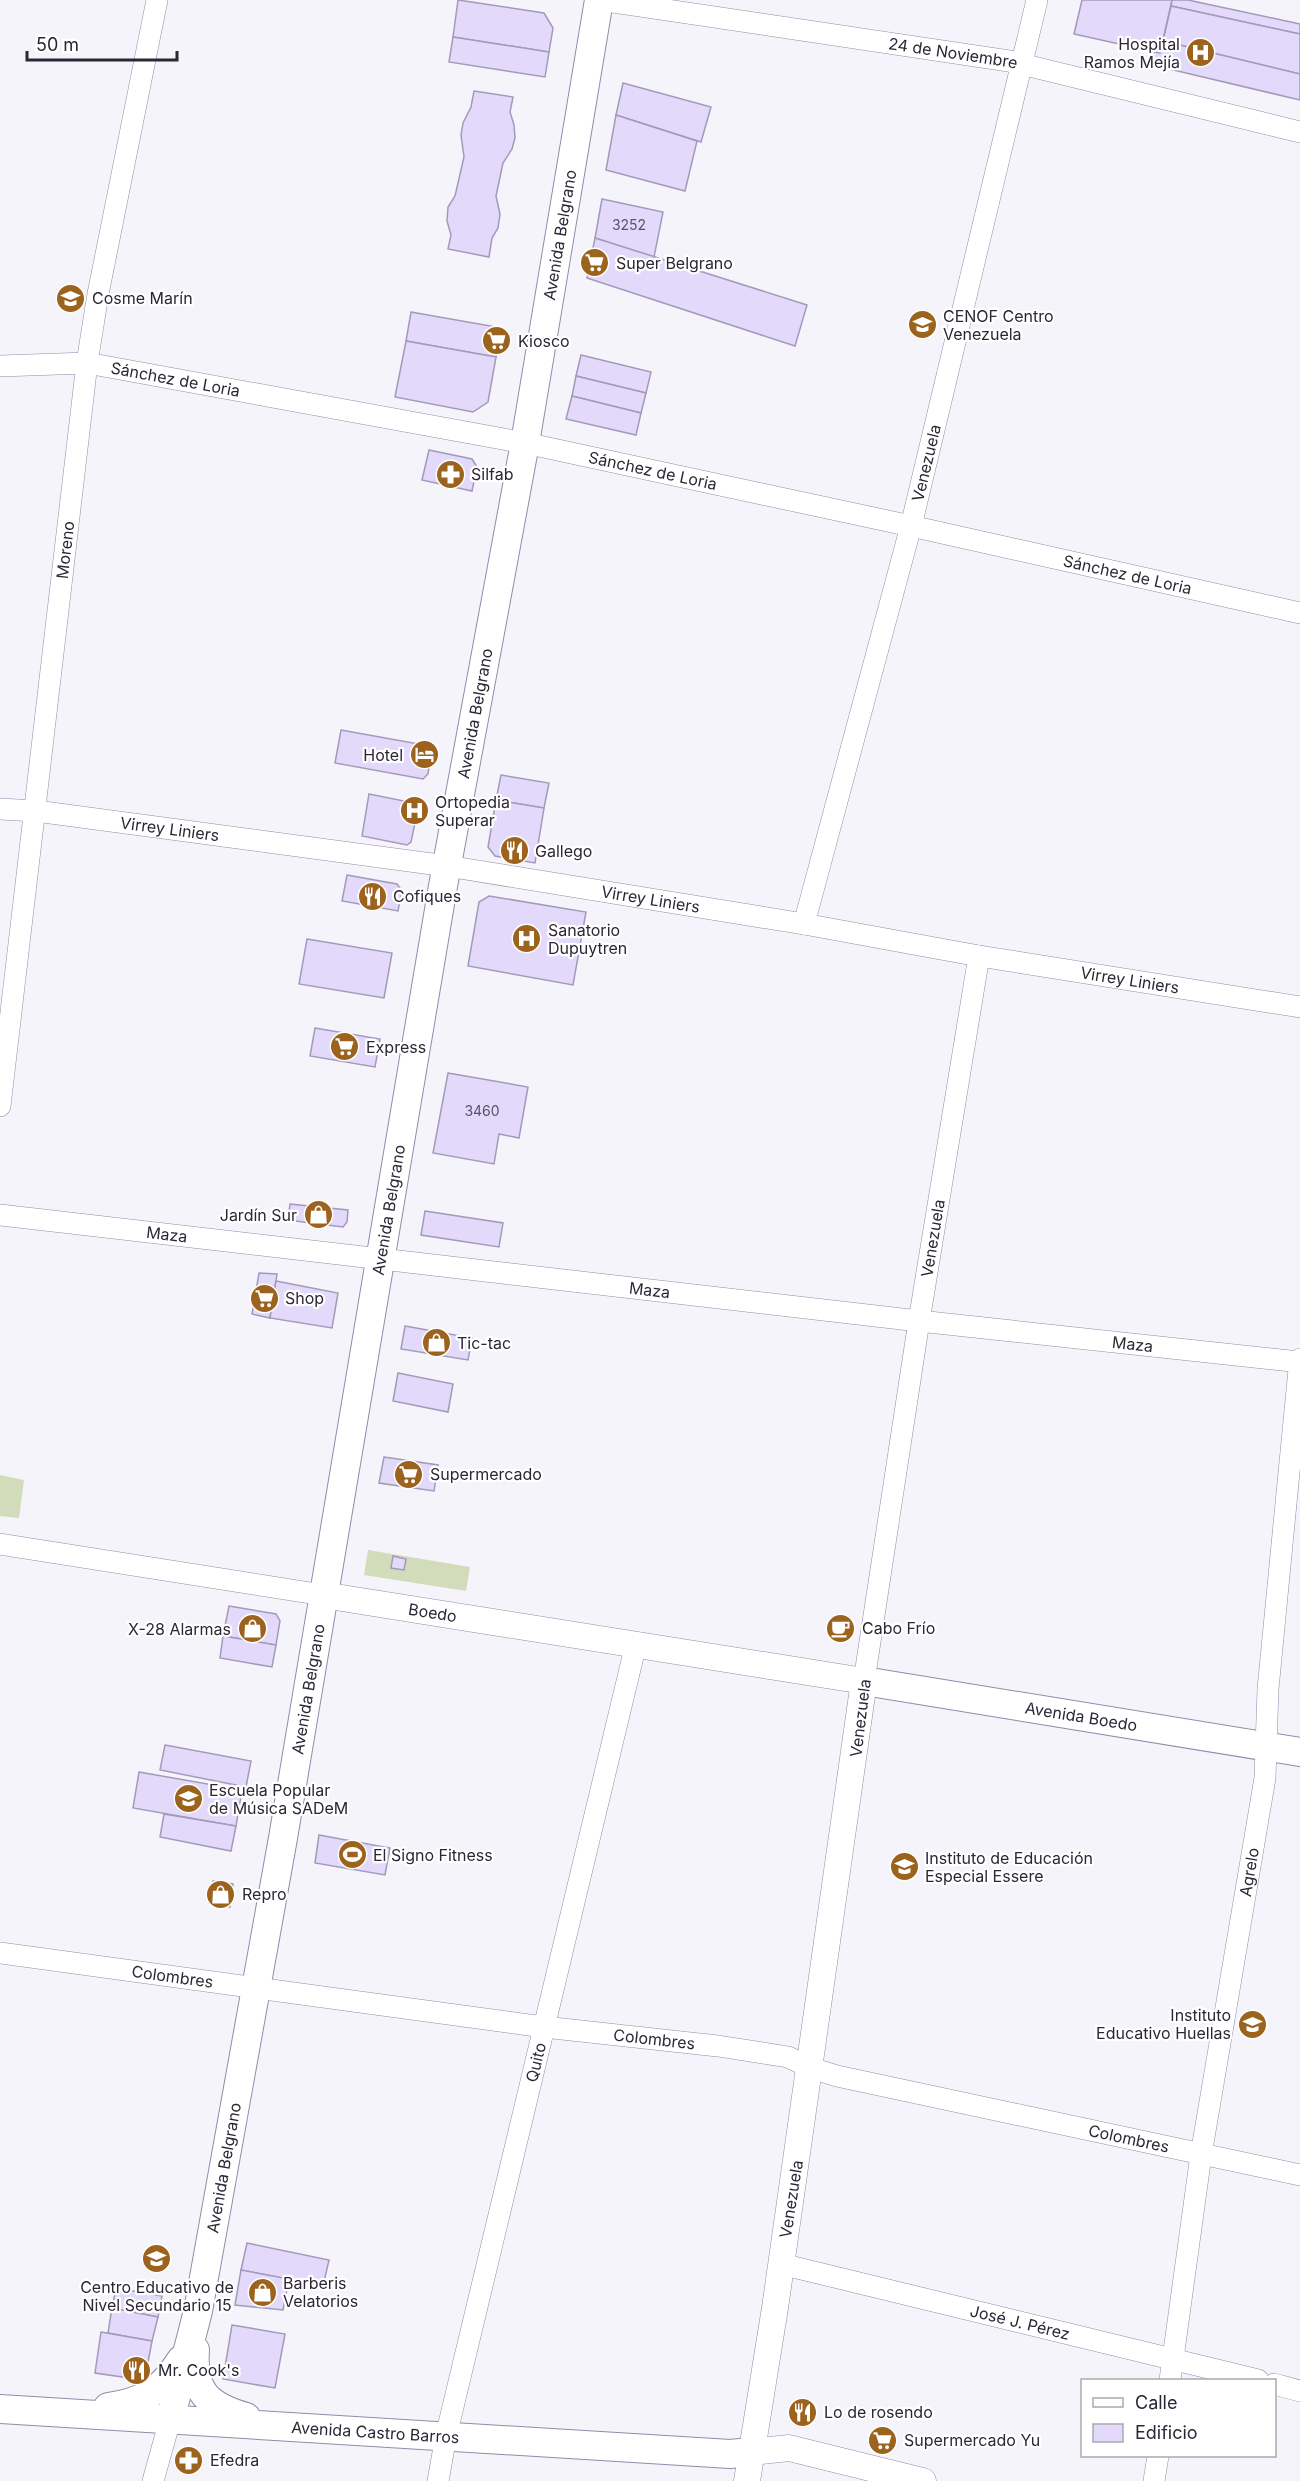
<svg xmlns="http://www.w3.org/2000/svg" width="1300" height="2481" font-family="Inter,sans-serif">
	<rect width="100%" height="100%" fill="#f5f4fb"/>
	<g fill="#d3dcba">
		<path d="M 0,1475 L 24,1480 L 19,1518 L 0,1516 Z"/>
		<path d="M 368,1550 L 470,1567 L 466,1591 L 364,1575 Z"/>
	</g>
	<g fill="#e2d9fb" stroke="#a39abb" stroke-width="1.5">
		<path d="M 458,0 L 544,13 L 553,28 L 549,52 L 453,37 Z"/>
		<path d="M 1082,0 L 1172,0 L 1160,53 L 1074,34 Z"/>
		<path d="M 1172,0 L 1188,0 L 1300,24 L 1300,34 L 1171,6 Z"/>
		<path d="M 1171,6 L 1300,34 L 1300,74 L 1163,41 Z"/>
		<path d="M 453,37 L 549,52 L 545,77 L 449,62 Z"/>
		<path d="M 1163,41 L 1300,74 L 1300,100 L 1148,64 L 1151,51 L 1160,53 Z"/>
		<path d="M 623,83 L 711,107 L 701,142 L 616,115 Z"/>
		<path d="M 474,91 L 513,97 L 510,112 L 514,125 L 515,138 L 512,149 L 503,163 L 496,196 L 500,214 L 498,228 L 492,238 L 489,257 L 448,249 L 451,235 L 447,221 L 448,207 L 455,196 L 464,157 L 461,135 L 463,123 L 471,107 Z"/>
		<path d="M 616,115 L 697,141 L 685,191 L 606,170 Z"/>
		<path d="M 602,199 L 663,212 L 654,257 L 595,238 Z"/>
		<path d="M 595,238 L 807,305 L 795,346 L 587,278 Z"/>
		<path d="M 411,312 L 502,328 L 496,357 L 406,341 Z"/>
		<path d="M 406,341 L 496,357 L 488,402 L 473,412 L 395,397 Z"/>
		<path d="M 581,355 L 651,372 L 646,393 L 576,376 Z"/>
		<path d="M 576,376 L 646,393 L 641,413 L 572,396 Z"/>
		<path d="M 572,396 L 641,413 L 636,435 L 566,419 Z"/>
		<path d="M 429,450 L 472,459 L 477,467 L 472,491 L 422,480 Z"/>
		<path d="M 341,730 L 430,746 L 427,762 L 429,767 L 428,774 L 423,779 L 335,763 Z"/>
		<path d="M 501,775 L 549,783 L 544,808 L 496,800 Z"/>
		<path d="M 369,794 L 419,804 L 411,842 L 407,845 L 362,836 Z"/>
		<path d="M 496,800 L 544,808 L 535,863 L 495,856 L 488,847 Z"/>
		<path d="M 347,875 L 397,884 L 402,891 L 398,911 L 342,901 Z"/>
		<path d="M 489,896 L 586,912 L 573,985 L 468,966 L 479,902 Z"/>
		<path d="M 307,939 L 392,953 L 384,998 L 299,984 Z"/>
		<path d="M 315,1028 L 380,1039 L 375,1067 L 310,1056 Z"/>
		<path d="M 448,1073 L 528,1087 L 519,1138 L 499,1134 L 494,1164 L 433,1153 Z"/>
		<path d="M 290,1204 L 348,1210 L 347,1222 L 343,1227 L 288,1220 Z"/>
		<path d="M 425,1211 L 503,1223 L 499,1247 L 421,1235 Z"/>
		<path d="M 259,1273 L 277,1274 L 270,1318 L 252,1314 Z"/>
		<path d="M 276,1281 L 338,1293 L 332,1328 L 270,1318 Z"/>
		<path d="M 405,1326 L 472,1338 L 468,1360 L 401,1349 Z"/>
		<path d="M 398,1373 L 453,1384 L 448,1412 L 393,1401 Z"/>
		<path d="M 384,1457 L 438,1465 L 434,1491 L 379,1483 Z"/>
		<path d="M 393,1556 L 406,1559 L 404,1570 L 391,1568 Z"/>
		<path d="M 229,1606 L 276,1614 L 280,1621 L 276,1645 L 223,1636 Z"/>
		<path d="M 223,1636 L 276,1645 L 272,1667 L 220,1658 Z"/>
		<path d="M 165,1745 L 251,1761 L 246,1787 L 160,1770 Z"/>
		<path d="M 139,1772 L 242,1790 L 236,1826 L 133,1808 Z"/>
		<path d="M 164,1814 L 236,1826 L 231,1851 L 160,1837 Z"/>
		<path d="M 319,1835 L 390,1848 L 385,1875 L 315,1863 Z"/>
		<path d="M 213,1881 L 233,1884 L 230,1907 L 209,1903 Z"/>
		<path d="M 247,2243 L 329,2260 L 323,2286 L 241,2270 Z"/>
		<path d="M 241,2270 L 289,2279 L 283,2310 L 235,2305 Z"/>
		<path d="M 116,2288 L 162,2296 L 158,2317 L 112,2308 Z"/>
		<path d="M 112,2308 L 158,2317 L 152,2341 L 108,2333 Z"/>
		<path d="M 232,2325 L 285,2334 L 275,2388 L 223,2379 Z"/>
		<path d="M 101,2332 L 152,2341 L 146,2373 L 136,2379 L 95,2373 Z"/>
	</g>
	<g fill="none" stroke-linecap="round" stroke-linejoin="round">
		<defs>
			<g id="minor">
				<path id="s1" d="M 600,0 L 1009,61 L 1300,132"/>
				<path id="s2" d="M 0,366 L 87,363 L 525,443 L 911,526 L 1300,613"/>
				<path id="s3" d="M 0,809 L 36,811 L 447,866 L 804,924 L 979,956 L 1300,1007"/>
				<path id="s4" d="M 804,924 L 911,526 L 1037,0"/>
				<path id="s5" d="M 0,1106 L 87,363 L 98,294 L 157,0"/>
				<path id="s6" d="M 0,1215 L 919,1321 L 1300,1362"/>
				<path d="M 0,1544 L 323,1595"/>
				<path id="s7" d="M 864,1681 L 919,1321 L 979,956"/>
				<path id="s8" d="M 0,1953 L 544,2027 L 718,2046 L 788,2057 L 811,2068 L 837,2076 L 1300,2175"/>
				<path id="s9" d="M 781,2264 L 1258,2380"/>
				<path id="s10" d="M 1170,2380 L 1201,2155 L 1265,1778 L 1268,1689 L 1300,1359"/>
				<path d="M 1274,2384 L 1300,2391"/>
				<path d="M 153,2481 L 170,2420"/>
				<path id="s11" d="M 438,2481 L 446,2436 L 636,1644"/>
				<path d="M 1154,2481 L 1158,2456"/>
			</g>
			<g id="tertiary">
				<path id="s12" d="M 323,1595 L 864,1681 L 775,2308 L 747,2481"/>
				<path d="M 751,2452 L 789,2448 L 923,2481"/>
			</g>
			<g id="secondary">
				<path id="s13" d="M 864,1681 L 1300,1752"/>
				<path d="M 195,2350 C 192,2391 207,2406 246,2417"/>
				<path d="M 108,2407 C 144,2402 161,2391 181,2360"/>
				<path id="s14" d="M 0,2409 L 730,2454 L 751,2452"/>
				<path id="s15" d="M 170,2420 L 198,2311 L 283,1838 L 443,886 L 525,443 L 599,0"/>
			</g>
		</defs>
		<use href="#minor" stroke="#948aab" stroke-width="22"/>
		<use href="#tertiary" stroke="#948aab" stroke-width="27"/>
		<use href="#secondary" stroke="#948aab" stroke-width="30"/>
		<use href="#minor" stroke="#fff" stroke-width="21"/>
		<use href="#tertiary" stroke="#fff" stroke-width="26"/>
		<use href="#secondary" stroke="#fff" stroke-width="28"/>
	</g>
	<defs>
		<symbol id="hospital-disc" viewBox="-11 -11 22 22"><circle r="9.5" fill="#9b631e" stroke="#fff"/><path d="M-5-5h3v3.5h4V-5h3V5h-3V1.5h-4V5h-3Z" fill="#fff"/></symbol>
		<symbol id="supermarket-disc" viewBox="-11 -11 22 22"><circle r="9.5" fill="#9b631e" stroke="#fff"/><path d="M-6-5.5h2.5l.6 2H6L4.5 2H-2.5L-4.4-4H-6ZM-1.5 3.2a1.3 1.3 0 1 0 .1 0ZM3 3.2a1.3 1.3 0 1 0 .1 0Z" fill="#fff"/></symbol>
		<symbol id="school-disc" viewBox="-11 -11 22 22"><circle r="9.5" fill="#9b631e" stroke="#fff"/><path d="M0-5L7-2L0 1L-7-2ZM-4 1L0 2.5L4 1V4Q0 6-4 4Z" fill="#fff"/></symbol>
		<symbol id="pharmacy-disc" viewBox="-11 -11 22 22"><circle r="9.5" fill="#9b631e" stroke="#fff"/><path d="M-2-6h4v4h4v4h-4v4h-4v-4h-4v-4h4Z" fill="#fff"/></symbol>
		<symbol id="hotel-disc" viewBox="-11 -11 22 22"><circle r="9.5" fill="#9b631e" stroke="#fff"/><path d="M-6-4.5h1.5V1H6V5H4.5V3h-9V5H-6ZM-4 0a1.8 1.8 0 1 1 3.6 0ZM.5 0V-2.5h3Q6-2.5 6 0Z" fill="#fff"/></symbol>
		<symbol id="restaurant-disc" viewBox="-11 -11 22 22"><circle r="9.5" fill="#9b631e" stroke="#fff"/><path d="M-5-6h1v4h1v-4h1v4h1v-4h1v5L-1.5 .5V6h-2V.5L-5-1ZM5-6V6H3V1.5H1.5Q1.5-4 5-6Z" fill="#fff"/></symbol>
		<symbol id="shop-disc" viewBox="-11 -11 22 22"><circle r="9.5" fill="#9b631e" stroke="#fff"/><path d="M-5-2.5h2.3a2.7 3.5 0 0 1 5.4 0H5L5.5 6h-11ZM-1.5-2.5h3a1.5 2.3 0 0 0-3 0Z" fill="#fff"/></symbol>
		<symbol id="cafe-disc" viewBox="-11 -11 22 22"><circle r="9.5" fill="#9b631e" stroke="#fff"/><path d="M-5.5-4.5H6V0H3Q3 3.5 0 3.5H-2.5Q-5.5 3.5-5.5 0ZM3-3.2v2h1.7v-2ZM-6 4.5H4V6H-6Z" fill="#fff"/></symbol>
		<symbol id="university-disc" viewBox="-11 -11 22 22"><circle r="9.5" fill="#9b631e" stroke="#fff"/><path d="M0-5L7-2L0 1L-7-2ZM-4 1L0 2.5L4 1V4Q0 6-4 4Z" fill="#fff"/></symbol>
		<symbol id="stadium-disc" viewBox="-11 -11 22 22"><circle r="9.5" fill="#9b631e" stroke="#fff"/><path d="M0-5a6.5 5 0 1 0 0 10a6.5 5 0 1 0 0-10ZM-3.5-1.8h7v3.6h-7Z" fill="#fff"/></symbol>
	</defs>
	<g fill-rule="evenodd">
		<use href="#hospital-disc" x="1184" y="36" width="33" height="33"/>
		<use href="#supermarket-disc" x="578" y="246" width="33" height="33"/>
		<use href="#school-disc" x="54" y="282" width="33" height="33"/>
		<use href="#school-disc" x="906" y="308" width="33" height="33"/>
		<use href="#supermarket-disc" x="480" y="324" width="33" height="33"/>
		<use href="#pharmacy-disc" x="434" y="458" width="33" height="33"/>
		<use href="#hotel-disc" x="408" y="738" width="33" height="33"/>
		<use href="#hospital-disc" x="398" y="794" width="33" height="33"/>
		<use href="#restaurant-disc" x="498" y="834" width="33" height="33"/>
		<use href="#restaurant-disc" x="356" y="880" width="33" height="33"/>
		<use href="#hospital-disc" x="510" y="922" width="33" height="33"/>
		<use href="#supermarket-disc" x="328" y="1030" width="33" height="33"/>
		<use href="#shop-disc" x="302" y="1198" width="33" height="33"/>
		<use href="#supermarket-disc" x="248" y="1282" width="33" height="33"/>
		<use href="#shop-disc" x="420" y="1326" width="33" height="33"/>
		<use href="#supermarket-disc" x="392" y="1458" width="33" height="33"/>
		<use href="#cafe-disc" x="824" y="1612" width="33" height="33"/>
		<use href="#shop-disc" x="236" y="1612" width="33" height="33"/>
		<use href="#university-disc" x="172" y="1782" width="33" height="33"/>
		<use href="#stadium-disc" x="336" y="1838" width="33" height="33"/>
		<use href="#school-disc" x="888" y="1850" width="33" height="33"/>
		<use href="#shop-disc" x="204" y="1878" width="33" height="33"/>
		<use href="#school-disc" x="1236" y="2008" width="33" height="33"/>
		<use href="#school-disc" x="140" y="2242" width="33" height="33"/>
		<use href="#shop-disc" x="246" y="2276" width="33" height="33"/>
		<use href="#restaurant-disc" x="120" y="2354" width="33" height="33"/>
		<use href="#restaurant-disc" x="786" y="2396" width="33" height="33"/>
		<use href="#supermarket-disc" x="866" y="2424" width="33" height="33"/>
		<use href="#pharmacy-disc" x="172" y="2444" width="33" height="33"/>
	</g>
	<g text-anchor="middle" stroke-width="4.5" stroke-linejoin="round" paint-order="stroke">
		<g font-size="14" fill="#595466">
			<text x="629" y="230">3252</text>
			<text x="482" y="1116">3460</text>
		</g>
		<g font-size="16" fill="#2b2734" stroke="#fff" text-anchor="start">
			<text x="1180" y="50" text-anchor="end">Hospital<tspan x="1180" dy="18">Ramos Mejía</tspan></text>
			<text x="616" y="269">Super Belgrano</text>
			<text x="92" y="304">Cosme Marín</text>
			<text x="943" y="322">CENOF Centro<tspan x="943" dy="18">Venezuela</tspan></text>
			<text x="518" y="347">Kiosco</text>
			<text x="471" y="480">Silfab</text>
			<text x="403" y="761" text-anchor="end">Hotel</text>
			<text x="435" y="808">Ortopedia<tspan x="435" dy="18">Superar</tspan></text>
			<text x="535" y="857">Gallego</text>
			<text x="393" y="902">Cofiques</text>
			<text x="548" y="936">Sanatorio<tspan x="548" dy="18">Dupuytren</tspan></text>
			<text x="366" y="1053">Express</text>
			<text x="297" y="1221" text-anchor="end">Jardín Sur</text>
			<text x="285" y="1304">Shop</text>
			<text x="457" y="1349">Tic-tac</text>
			<text x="430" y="1480">Supermercado</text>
			<text x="862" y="1634">Cabo Frío</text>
			<text x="231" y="1635" text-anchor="end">X-28 Alarmas</text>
			<text x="209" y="1796">Escuela Popular<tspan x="209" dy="18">de Música SADeM</tspan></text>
			<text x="373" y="1861">El Signo Fitness</text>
			<text x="925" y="1864">Instituto de Educación<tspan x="925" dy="18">Especial Essere</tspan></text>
			<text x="242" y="1900">Repro</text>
			<text x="1231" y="2021" text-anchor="end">Instituto<tspan x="1231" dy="18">Educativo Huellas</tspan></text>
			<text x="283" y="2289">Barberis<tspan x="283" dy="18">Velatorios</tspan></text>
			<text x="157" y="2293" text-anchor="middle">Centro Educativo de<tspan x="157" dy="18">Nivel Secundario 15</tspan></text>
			<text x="158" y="2376">Mr. Cook's</text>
			<text x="824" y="2418">Lo de rosendo</text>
			<text x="904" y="2446">Supermercado Yu</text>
			<text x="210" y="2466">Efedra</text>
		</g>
		<g font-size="16" fill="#2b2734" stroke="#fff">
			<text dy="6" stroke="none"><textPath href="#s1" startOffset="357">24 de Noviembre</textPath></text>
			<text dy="6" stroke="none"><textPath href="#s15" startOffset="2220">Avenida Belgrano</textPath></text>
			<text dy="6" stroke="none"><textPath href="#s2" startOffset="177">Sánchez de Loria</textPath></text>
			<text dy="6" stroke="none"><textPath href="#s4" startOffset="477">Venezuela</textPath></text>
			<text dy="6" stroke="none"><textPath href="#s2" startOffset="663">Sánchez de Loria</textPath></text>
			<text dy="6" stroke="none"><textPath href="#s5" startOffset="560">Moreno</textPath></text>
			<text dy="6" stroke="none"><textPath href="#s2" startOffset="1149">Sánchez de Loria</textPath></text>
			<text dy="6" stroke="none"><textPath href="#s15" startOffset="1734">Avenida Belgrano</textPath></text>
			<text dy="6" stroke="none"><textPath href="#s3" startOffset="171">Virrey Liniers</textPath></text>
			<text dy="6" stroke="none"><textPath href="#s3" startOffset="657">Virrey Liniers</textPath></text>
			<text dy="6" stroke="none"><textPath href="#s3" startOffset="1143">Virrey Liniers</textPath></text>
			<text dy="6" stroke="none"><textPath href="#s15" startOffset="1230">Avenida Belgrano</textPath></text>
			<text dy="6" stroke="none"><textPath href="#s6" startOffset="168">Maza</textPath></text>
			<text dy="6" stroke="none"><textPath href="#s7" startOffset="448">Venezuela</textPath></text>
			<text dy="6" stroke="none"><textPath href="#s6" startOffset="654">Maza</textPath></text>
			<text dy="6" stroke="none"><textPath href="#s6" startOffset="1140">Maza</textPath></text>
			<text dy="6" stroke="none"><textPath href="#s12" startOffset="111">Boedo</textPath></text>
			<text dy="6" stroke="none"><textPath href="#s15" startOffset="744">Avenida Belgrano</textPath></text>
			<text dy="6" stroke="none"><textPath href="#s13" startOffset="220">Avenida Boedo</textPath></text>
			<text transform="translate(860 1718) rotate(-83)" y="6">Venezuela</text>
			<text dy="6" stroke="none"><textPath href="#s10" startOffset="514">Agrelo</textPath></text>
			<text dy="6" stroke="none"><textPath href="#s8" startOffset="174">Colombres</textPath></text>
			<text dy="6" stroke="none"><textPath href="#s8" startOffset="660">Colombres</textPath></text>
			<text dy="6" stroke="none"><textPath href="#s11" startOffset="430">Quito</textPath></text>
			<text dy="6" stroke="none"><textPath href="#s8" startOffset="1146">Colombres</textPath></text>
			<text dy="6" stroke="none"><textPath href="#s15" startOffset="258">Avenida Belgrano</textPath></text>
			<text transform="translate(791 2199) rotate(-81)" y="6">Venezuela</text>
			<text dy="6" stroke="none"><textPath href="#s9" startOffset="246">José J. Pérez</textPath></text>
			<text dy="6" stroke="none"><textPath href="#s14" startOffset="376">Avenida Castro Barros</textPath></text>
		</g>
	</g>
	<rect x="1081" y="2379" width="195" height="78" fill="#ffffff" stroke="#aaa9ae" stroke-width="1.5"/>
	<rect x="1093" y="2398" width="30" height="9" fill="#ffffff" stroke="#aaa9ae" stroke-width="1.5"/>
	<text x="1135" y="2409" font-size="18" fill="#2b2734">Calle</text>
	<rect x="1093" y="2424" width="30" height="18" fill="#e2d9fb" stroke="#aaa9ae" stroke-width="1.5"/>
	<text x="1135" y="2439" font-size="18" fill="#2b2734">Edificio</text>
	<path d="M27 51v9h150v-9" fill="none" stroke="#2b2734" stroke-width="3"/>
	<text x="36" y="51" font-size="18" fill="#2b2734" stroke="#ffffff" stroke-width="4.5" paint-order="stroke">50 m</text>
</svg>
